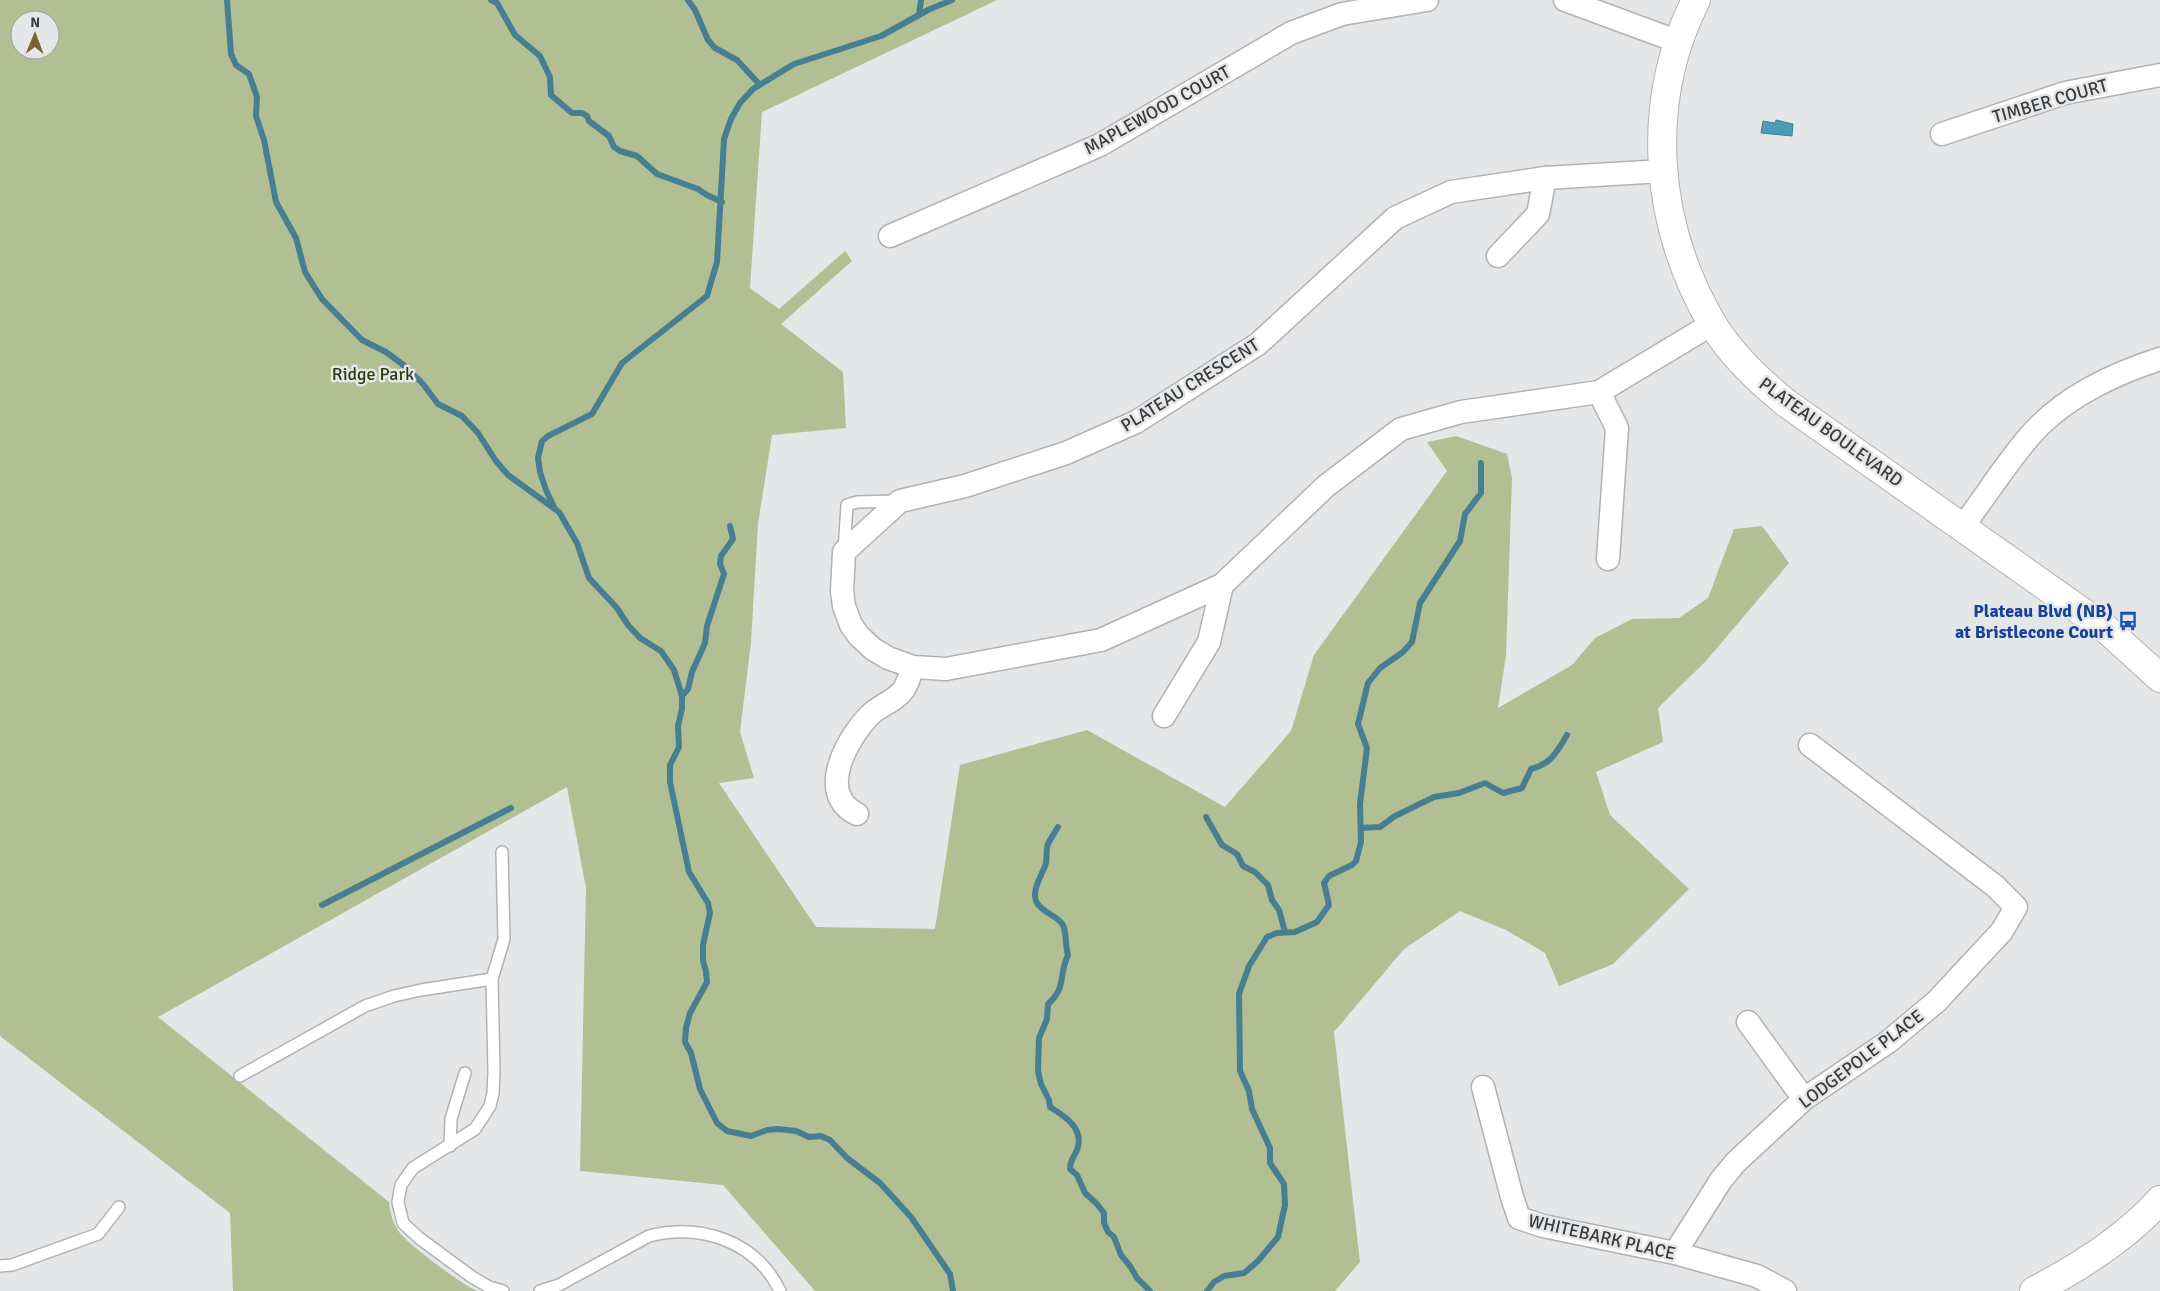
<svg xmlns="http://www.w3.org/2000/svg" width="2160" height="1291" font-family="Signika,sans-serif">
	<rect width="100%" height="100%" fill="#e4e6e8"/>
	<path fill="#b1bf92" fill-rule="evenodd" d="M 0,0 L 997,0 L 762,112 L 750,288 L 779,309 L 845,251 L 852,261 L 781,324 L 843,372 L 846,428 L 772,435 L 758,524 L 751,642 L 740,732 L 754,778 L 719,783 L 816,927 L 935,929 L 960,765 L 1087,730 L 1225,807 L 1291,731 L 1314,655 L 1447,471 L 1427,442 L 1456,436 L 1507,454 L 1512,478 L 1506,655 L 1498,708 L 1572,665 L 1595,638 L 1632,619 L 1679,618 L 1708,598 L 1734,529 L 1762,526 L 1789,563 L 1706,661 L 1658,708 L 1663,742 L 1596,772 L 1610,815 L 1689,889 L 1613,964 L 1559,986 L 1545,953 L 1506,930 L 1460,911 L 1404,949 L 1334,1032 L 1360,1262 L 1335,1291 L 815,1291 L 723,1185 L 580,1171 L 586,888 L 567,787 L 158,1017 L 389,1202 C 390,1213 393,1223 399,1232 C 410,1246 460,1283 477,1291 L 233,1291 L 230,1213 L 0,1036 ZM 20,20 L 50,20 L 50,50 L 20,50 Z"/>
	<path fill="#4d9cb7" stroke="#477f92" d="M 1776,120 L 1793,124 L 1792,136 L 1761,133 L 1763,121 L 1775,123 Z"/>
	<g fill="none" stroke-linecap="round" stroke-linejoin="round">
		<g stroke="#477f92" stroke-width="6">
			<path d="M 227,0 L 231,54 L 236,65 L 249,74 L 257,97 L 256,116 L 264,140 L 276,202 L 296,238 L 305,272 L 322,299 L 362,340 L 386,352 L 406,367 L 423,384 L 438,404 L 462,416 L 478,433 L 496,461 L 508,475 L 559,512 L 577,543 L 589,578 L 617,608 L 628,625 L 640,638 L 661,651 L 674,670 L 682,696 L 682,709 L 678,726 L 679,747 L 670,765 L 670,782 L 689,872 L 708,903 L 710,913 L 703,945 L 703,961 L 706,972 L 707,982 L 690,1013 L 686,1028 L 685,1042 L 691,1053 L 700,1089 L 717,1123 L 727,1131 L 751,1136 L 767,1130 L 778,1129 L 796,1131 L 809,1137 L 821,1136 L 830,1140 L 847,1158 L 880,1183 L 911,1217 L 950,1274 L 953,1291"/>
			<path d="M 491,0 L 497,3 L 515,35 L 540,56 L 550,77 L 551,95 L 572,113 L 582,113 L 587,116 L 589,121 L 609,136 L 614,147 L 620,151 L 637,156 L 657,174 L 698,189 L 707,195 L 722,202"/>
			<path d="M 688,0 L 695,10 L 708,40 L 715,48 L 737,60 L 760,85"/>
			<path d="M 919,15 L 921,0"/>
			<path d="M 554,507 L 546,490 L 540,472 L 538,458 L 542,441 L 548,436 L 592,414 L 622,363 L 707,296 L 717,262 L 724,139 L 731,119 L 740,103 L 753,89 L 794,64 L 881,36 L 928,10 L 952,0"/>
			<path d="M 682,696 L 688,689 L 692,672 L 705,643 L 707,626 L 724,574 L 720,564 L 721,556 L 733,539 L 730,526"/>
			<path d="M 1206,817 L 1222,845 L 1237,854 L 1243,866 L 1255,872 L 1268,885 L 1272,900 L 1279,910 L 1285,932"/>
			<path d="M 1058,827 C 1055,832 1051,838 1048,844 C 1046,849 1047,856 1046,863 C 1043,874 1030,891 1037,903 C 1043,913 1058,916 1063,925 C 1067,934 1065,946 1068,955 C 1058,976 1067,987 1048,1004 L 1047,1019 L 1039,1038 L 1038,1071 L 1041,1084 L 1049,1100 L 1050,1107 C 1064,1116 1083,1127 1078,1147 C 1076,1155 1070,1159 1070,1169 L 1077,1175 L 1085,1193 L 1097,1204 L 1104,1213 L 1104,1223 L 1108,1232 L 1114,1237 L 1121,1255 L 1130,1266 L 1137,1278 L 1150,1291"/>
			<path d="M 1361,828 L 1380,827 L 1395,816 L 1434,797 L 1459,793 L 1485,783 L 1503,793 L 1522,788 L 1531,769 C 1551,764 1557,752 1567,735"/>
			<path d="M 322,905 L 511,808"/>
			<path d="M 1207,1291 L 1214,1282 L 1224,1276 L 1244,1273 L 1258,1261 L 1278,1237 L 1285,1205 L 1284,1184 L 1270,1163 L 1270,1148 L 1252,1109 L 1249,1091 L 1240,1071 L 1239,994 L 1249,966 L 1267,937 L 1277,933 L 1295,932 L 1317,922 L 1329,905 L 1324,883 L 1329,876 L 1352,865 L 1356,861 L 1361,842 L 1360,804 L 1367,748 L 1358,724 L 1368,683 L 1380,668 L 1403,652 L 1412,642 L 1420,603 L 1460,541 L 1465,514 L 1481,493 L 1481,463"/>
		</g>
		<defs>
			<g id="service">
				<path d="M 844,551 L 847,505 L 857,502 L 898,501"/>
				<path d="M 502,852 L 504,939 L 492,979 L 494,1072 L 493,1093 L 490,1106 L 475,1129 L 413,1168 L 401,1185 L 398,1202 L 403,1223 L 419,1238 L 472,1277 L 489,1287 L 503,1291"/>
				<path d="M 240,1076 L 365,1006 L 394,996 L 421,990 L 492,979"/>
				<path d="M 450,1146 L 451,1119 L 465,1073"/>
				<path d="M 0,1266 L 12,1265 L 98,1234 L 119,1207"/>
				<path d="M 540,1291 L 559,1285 L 649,1236 C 701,1223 756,1241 780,1291"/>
			</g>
			<g id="minor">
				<path d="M 1565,0 L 1679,42"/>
				<path d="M 1942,134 L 2065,93 L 2160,75"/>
				<path d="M 1663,171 L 1545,178 L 1451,192 L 1395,218 L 1258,344 L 1136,422 L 1066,453 L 965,486 L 900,501 L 844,552 L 842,591 L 844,606 L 851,625 L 859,636 L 873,649 L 888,658 L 913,667 L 946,669 L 1101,640 L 1222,585 L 1326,486 L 1401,429 L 1461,412 L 1599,392 L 1712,324"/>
				<path d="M 890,236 L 1100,145 L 1291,33 L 1342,14 L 1427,0"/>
				<path d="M 1498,256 L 1538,214 L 1545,178"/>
				<path d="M 1599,392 L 1617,428 L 1608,559"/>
				<path d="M 1963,526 C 1985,497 2005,465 2029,437 C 2061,399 2113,374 2160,359"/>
				<path d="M 1164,716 L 1209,642 L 1222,585"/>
				<path d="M 857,814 C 815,794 848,737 870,715 C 880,705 896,701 904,689 C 908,683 910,674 913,667"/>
				<path d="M 1748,1022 L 1804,1099"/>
				<path d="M 1483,1087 L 1512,1197 L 1519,1218 L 1543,1226 L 1675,1253 L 1757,1276 L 1785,1291"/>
				<path d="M 1675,1253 L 1721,1180 L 1736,1162 L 1804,1099 L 1888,1042 L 1937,1001 L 2002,931 L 2016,907 L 1995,886 L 1810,745"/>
			</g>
			<g id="tertiary">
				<path d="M 1696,0 C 1644,103 1654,224 1712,323 C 1730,354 1758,380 1786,403 L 2105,628 L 2160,678"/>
				<path d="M 2034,1291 C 2080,1267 2126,1238 2160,1200"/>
			</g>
		</defs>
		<use href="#service" stroke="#b0b2b4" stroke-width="14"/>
		<use href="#minor" stroke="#b0b2b4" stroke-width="25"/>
		<use href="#tertiary" stroke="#b0b2b4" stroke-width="30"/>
		<use href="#service" stroke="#fff" stroke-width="11"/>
		<use href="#minor" stroke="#fff" stroke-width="22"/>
		<use href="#tertiary" stroke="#fff" stroke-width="28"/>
	</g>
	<defs>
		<symbol id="bus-bare" viewBox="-9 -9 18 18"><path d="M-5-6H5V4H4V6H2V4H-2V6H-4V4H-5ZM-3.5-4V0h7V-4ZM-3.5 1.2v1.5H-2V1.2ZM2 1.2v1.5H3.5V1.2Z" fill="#1a4fb4" stroke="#e4e6e8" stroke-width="2.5" paint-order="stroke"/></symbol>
	</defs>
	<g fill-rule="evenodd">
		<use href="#bus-bare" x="2114" y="607" width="28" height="28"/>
	</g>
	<g text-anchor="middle" stroke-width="5" stroke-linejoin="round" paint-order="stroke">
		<g font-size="18" fill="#3a3b3c" stroke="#e4e6e8">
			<text transform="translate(2050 101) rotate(-16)" y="6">TIMBER COURT</text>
			<text transform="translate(1157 110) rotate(-29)" y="6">MAPLEWOOD COURT</text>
			<text transform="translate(1190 385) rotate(-32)" y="6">PLATEAU CRESCENT</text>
			<text transform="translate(1831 432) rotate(36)" y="6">PLATEAU BOULEVARD</text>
			<text transform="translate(1861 1059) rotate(-37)" y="6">LODGEPOLE PLACE</text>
			<text transform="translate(1602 1237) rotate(13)" y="6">WHITEBARK PLACE</text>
		</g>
		<g font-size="18" fill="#2f3a0a" stroke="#e4e6e8">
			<text x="373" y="380">Ridge Park</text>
		</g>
		<g font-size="18" font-weight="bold" fill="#164399" stroke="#e4e6e8" text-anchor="end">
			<text x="2113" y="617">Plateau Blvd (NB)<tspan x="2113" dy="21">at Bristlecone Court</tspan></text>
		</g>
	</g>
	<g transform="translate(35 35) rotate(1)"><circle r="24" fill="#e4e6e8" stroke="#a0a2a3"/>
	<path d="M0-4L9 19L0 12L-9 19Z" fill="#7d6034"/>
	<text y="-8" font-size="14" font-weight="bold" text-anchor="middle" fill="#3a3b3c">N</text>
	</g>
</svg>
